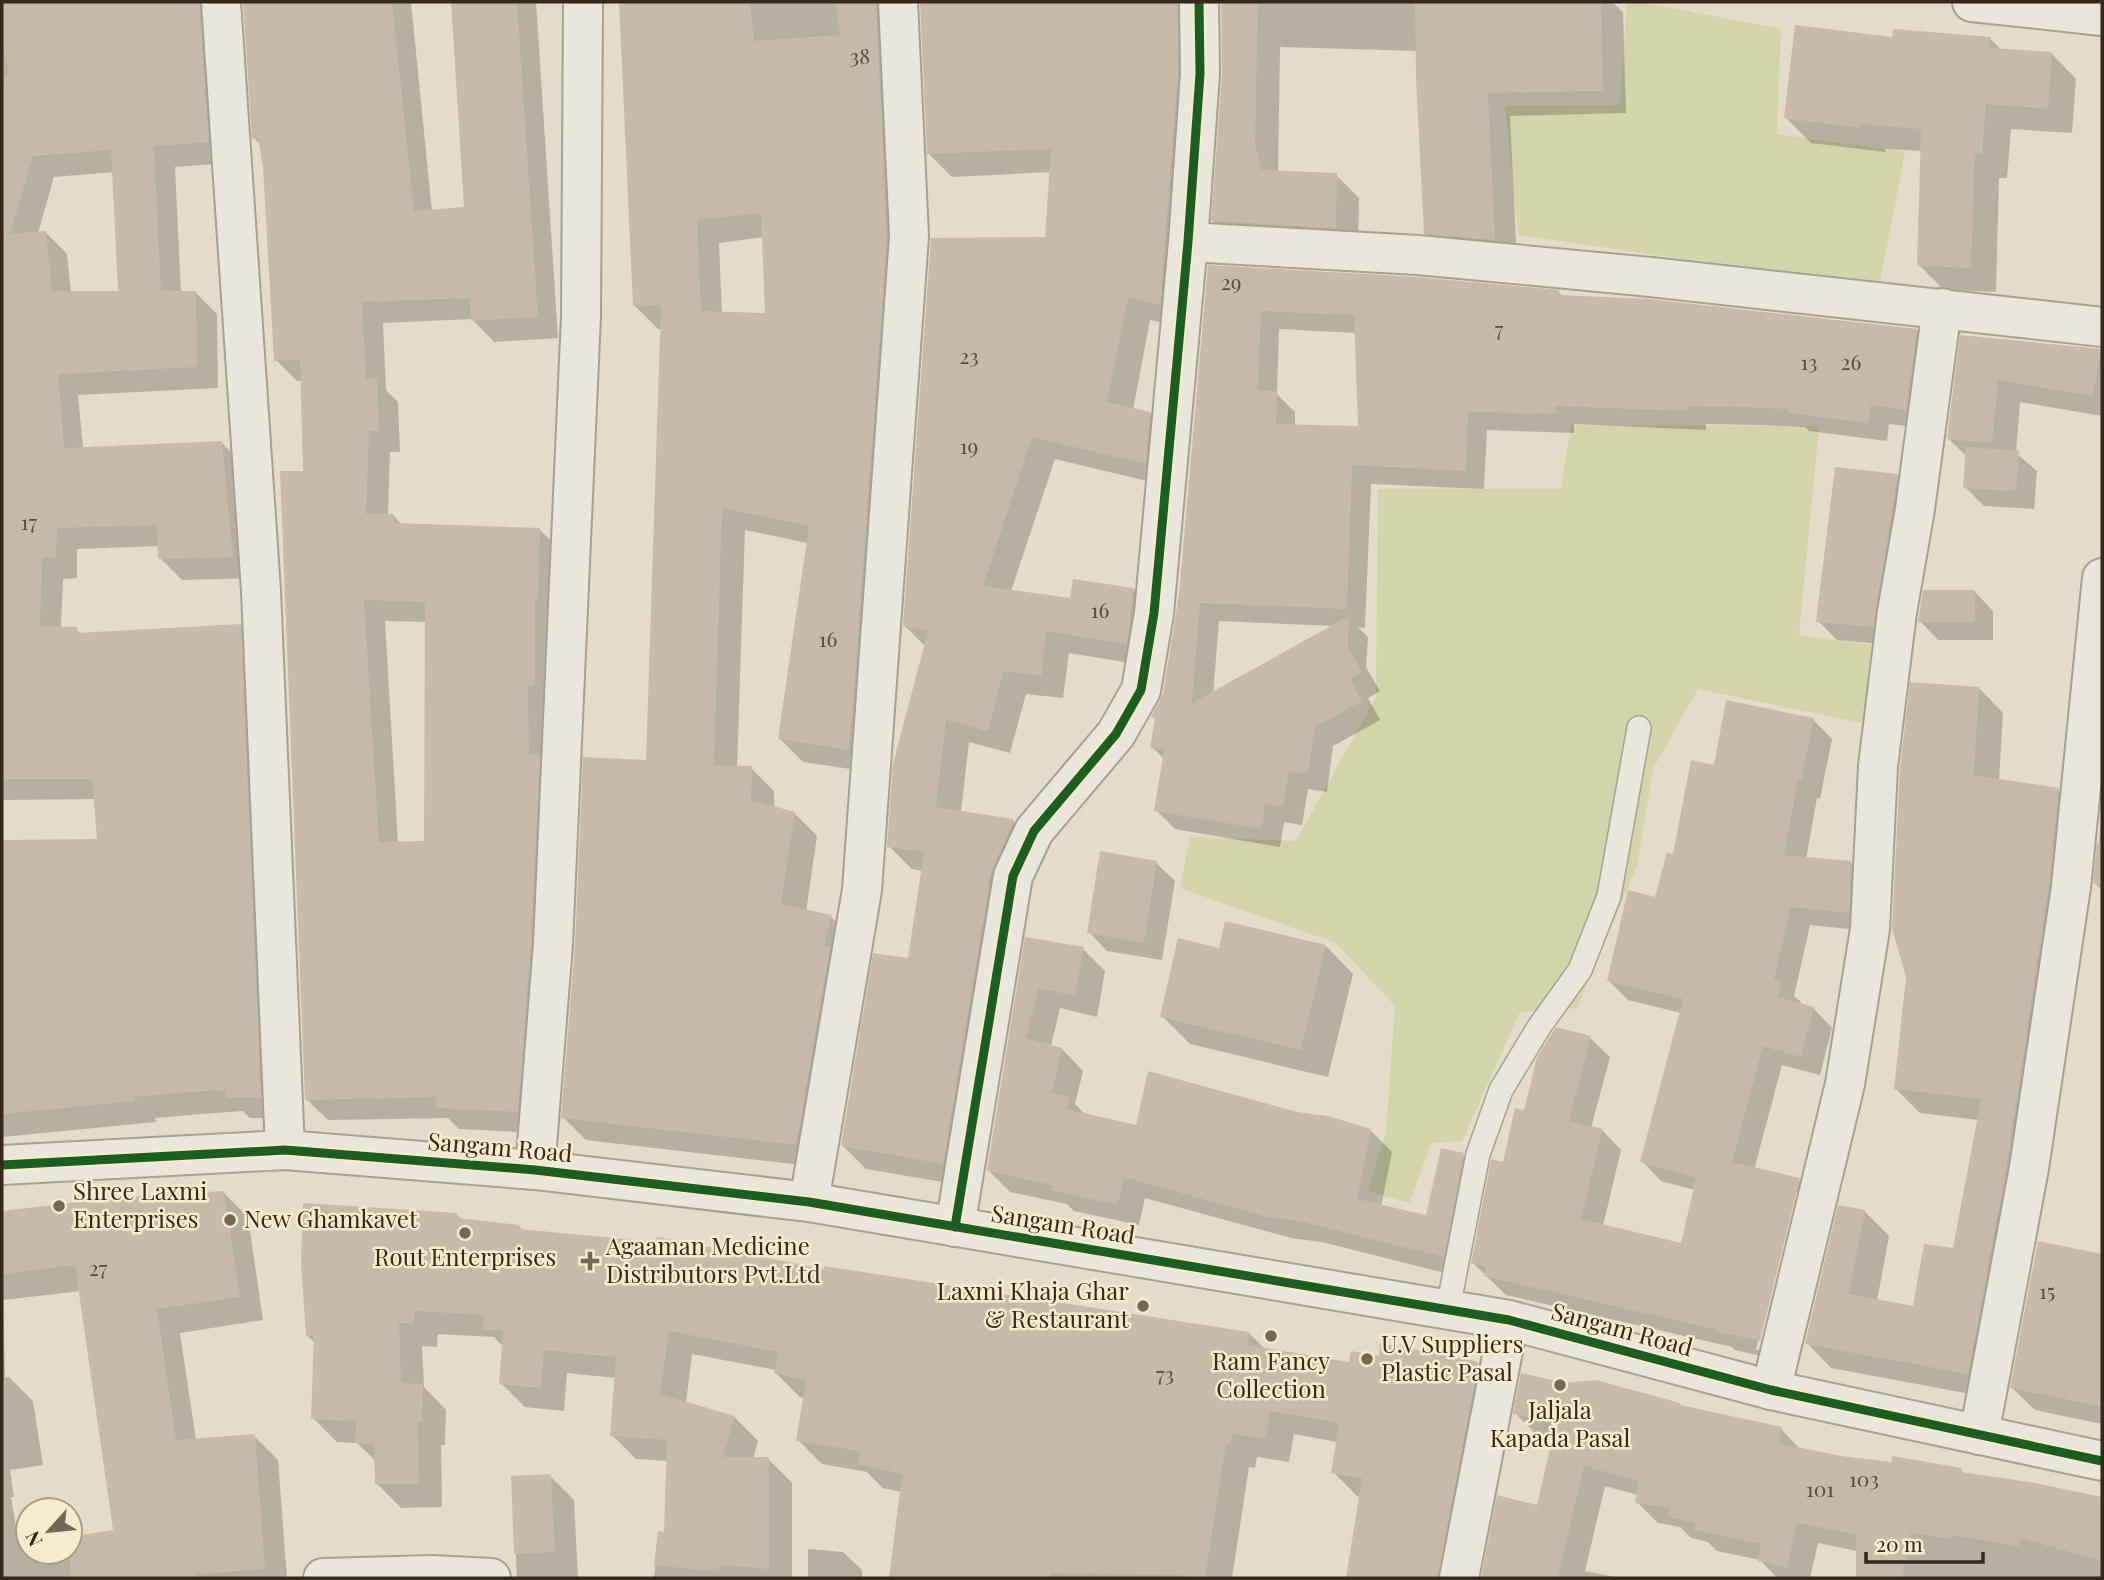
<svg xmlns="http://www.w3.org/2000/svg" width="2104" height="1580" font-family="'Playfair Display',serif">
	<rect width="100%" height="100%" fill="#e4dcc8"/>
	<g fill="#d4d4aa">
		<path d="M 1627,2 L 1639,2 L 1781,29 L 1777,134 L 1905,152 L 1879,287 L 1518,235 L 1505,106 L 1620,105 Z"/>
		<path d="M 1571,425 L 1819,426 L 1799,635 L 1880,646 L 1863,723 L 1698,689 L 1653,769 L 1637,866 L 1577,1008 L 1520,1012 L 1462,1141 L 1431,1143 L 1410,1203 L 1368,1191 L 1386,1131 L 1395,1006 L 1336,943 L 1180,888 L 1190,837 L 1296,841 L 1376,697 L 1378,489 L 1561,489 Z"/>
	</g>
	<g fill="#0003" fill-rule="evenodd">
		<path d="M 2,2 L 223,2 L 229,163 L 175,167 L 181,293 L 196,293 L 217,314 L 218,388 L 78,395 L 83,449 L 221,442 L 243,464 L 254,578 L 182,580 L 160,558 L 160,546 L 77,549 L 77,578 L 63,579 L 61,628 L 76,629 L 82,635 L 240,626 L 261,648 L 282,1118 L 250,1118 L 243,1111 L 201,1114 L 155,1118 L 156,1122 L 2,1137 L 2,842 L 99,841 L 96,799 L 2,800 ZM 114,172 L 120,293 L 71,293 L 67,254 L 46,233 L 38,233 L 54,177 Z"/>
		<path d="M 245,2 L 411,2 L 432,212 L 466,209 L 453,2 L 536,2 L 558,338 L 494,342 L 472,319 L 383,323 L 386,390 L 398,402 L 400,452 L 390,452 L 388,515 L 393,515 L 402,525 L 540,530 L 561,551 L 539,1133 L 459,1129 L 448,1118 L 328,1120 L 306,1099 L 303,381 L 297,381 L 276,360 L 264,166 L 261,145 L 254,138 ZM 385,621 L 426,622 L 426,842 L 398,843 Z"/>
		<path d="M 622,2 L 1612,2 L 1623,12 L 1626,113 L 1510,116 L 1517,262 L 1448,256 L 1425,233 L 1418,51 L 1280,47 L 1278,173 L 1336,175 L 1359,198 L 1358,251 L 1236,244 L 1213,221 L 1224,75 L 1223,3 L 1212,5 L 1183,327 L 1150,320 L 1133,410 L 1150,413 L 1173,437 L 1168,486 L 1055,459 L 1011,591 L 1072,600 L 1134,589 L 1157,612 L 1149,666 L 1069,653 L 1063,698 L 1026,694 L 1010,753 L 969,742 L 961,812 L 1012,820 L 1035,843 L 966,1186 L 866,1169 L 843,1146 L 909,960 L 923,871 L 912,869 L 889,846 L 926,647 L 905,626 L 1047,239 L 1051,172 L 952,177 L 929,154 L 922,2 L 910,6 L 871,772 L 803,762 L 780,739 L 808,543 L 745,530 L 737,768 L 751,768 L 774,791 L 774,808 L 794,813 L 817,836 L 806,912 L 831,917 L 854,940 L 819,1167 L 586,1140 L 563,1117 L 648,762 L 662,329 L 658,329 L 635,306 ZM 764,237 L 767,315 L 722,314 L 719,243 Z"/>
		<path d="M 1893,39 L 1990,39 L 2002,50 L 2051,53 L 2076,79 L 2072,133 L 2011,129 L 2007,178 L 1999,178 L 1996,292 L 1944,290 L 1919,265 L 1922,151 L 1885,149 L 1885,152 L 1811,143 L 1786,118 Z"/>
		<path d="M 1209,267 L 1558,292 L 1563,296 L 1916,330 L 1935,349 L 1925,428 L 1889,424 L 1887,441 L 1809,431 L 1805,427 L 1760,425 L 1706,424 L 1706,430 L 1574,424 L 1574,433 L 1487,430 L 1484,489 L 1371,484 L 1365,628 L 1358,627 L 1368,637 L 1366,667 L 1380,691 L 1368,698 L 1380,720 L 1333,746 L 1327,792 L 1308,789 L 1302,825 L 1284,822 L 1280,847 L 1175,829 L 1156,810 L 1164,759 L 1152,747 L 1157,721 L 1153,717 L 1164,694 L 1181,595 ZM 1279,329 L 1356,333 L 1360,428 L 1295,426 L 1295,412 L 1277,394 ZM 1219,621 L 1334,626 L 1213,694 Z"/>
		<path d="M 1962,337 L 2100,350 L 2102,352 L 2102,416 L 2020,402 L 2016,453 L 2037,471 L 2034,509 L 1984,506 L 1965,487 L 1967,457 L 1948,438 Z"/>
		<path d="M 1897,476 L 1915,494 L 1891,645 L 1837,640 L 1818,621 Z"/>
		<path d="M 1975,592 L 1993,611 L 1993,640 L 1938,640 L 1920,621 Z"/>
		<path d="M 1979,688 L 2003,713 L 1999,781 L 2058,790 L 2083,815 L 1992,1398 L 1831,1368 L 1807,1343 L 1864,1211 L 1889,1236 L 1877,1301 L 1914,1308 L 1954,1250 L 1979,1120 L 1920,1113 L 1895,1088 Z"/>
		<path d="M 1813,720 L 1832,739 L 1820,799 L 1817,798 L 1806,859 L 1851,863 L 1870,882 L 1868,931 L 1810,925 L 1794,996 L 1801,1002 L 1800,1005 L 1813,1008 L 1832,1028 L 1820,1075 L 1782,1065 L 1754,1170 L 1799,1180 L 1818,1199 L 1779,1360 L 1735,1350 L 1732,1347 L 1506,1295 L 1473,1263 L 1505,1164 L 1525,1112 L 1590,1038 L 1610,1057 L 1591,1128 L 1602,1130 L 1621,1150 L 1603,1226 L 1682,1245 L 1695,1190 L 1661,1181 L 1642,1161 L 1681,1013 L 1628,1000 L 1608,980 L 1656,899 L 1715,767 ZM 1795,1192 L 1798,1192 L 1760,1350 L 1756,1350 Z"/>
		<path d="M 2102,812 L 2102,890 L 2095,883 Z"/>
		<path d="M 1156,863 L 1175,881 L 1162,960 L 1107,951 L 1089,932 Z"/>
		<path d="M 1027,939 L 1083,949 L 1105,971 L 1097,1017 L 1060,1008 L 1051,1046 L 1062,1049 L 1083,1071 L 1075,1104 L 1086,1115 L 1138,1127 L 1296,1114 L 1370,1130 L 1392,1152 L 1381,1207 L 1428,1217 L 1463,1155 L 1485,1177 L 1465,1278 L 1322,1242 L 1291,1238 L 1145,1198 L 1139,1225 L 1074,1211 L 1067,1204 L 1010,1192 L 988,1170 Z"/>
		<path d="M 1326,946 L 1353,974 L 1328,1077 L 1190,1044 L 1162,1016 L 1220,950 Z"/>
		<path d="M 224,1193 L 248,1217 L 263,1320 L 180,1333 L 196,1440 L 254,1436 L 278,1460 L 287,1578 L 2,1578 L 2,1212 L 112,1200 ZM 81,1291 L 115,1532 L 70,1539 L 70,1552 L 28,1552 L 28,1545 L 19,1546 L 11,1497 L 14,1497 L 10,1470 L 43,1465 L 33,1401 L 9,1377 L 5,1378 L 3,1300 Z"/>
		<path d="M 457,1215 L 462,1220 L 519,1226 L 523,1231 L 825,1271 L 1249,1333 L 1265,1349 L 1351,1364 L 1380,1358 L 1477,1364 L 1502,1388 L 1465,1578 L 1347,1578 L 1361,1497 L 1357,1496 L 1333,1472 L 1337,1442 L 1294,1434 L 1289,1462 L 1257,1457 L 1255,1468 L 1249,1467 L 1232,1578 L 891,1578 L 901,1492 L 883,1488 L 867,1472 L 822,1464 L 798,1440 L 805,1398 L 800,1397 L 776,1373 L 776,1370 L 692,1354 L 686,1403 L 734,1417 L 758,1441 L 753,1459 L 768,1459 L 792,1483 L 792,1578 L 654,1578 L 659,1533 L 666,1534 L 668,1461 L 636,1459 L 612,1435 L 616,1378 L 567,1373 L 564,1411 L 525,1407 L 501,1383 L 503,1347 L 494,1337 L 438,1334 L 437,1347 L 422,1346 L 424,1387 L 446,1410 L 445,1445 L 441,1445 L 442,1507 L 401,1508 L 377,1484 L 377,1462 L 357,1443 L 337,1442 L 313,1418 L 316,1344 L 307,1335 Z"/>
		<path d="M 2039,1243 L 2102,1256 L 2102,1424 L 2035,1410 L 2012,1388 Z"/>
		<path d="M 1682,1407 L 1781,1429 L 1801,1450 L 1845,1459 L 1961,1470 L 1965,1474 L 2102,1497 L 2102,1578 L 1865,1578 L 1857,1571 L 1857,1551 L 1818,1543 L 1810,1578 L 1777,1578 L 1760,1560 L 1717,1551 L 1708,1542 L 1691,1538 L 1680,1527 L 1658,1523 L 1637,1502 L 1638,1495 L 1605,1486 L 1585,1571 L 1620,1578 L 1483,1578 L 1499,1498 L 1539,1507 L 1554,1438 L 1536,1434 L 1515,1413 Z"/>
		<path d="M 550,1476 L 574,1500 L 578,1578 L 517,1578 L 512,1477 Z"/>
		<path d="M 808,1549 L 843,1552 L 862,1570 L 862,1578 L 808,1578 Z"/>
	</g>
	<g fill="#c7baa9" fill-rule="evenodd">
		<path d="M 2,2 L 199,2 L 209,142 L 154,146 L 161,291 L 196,291 L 197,367 L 58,374 L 64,448 L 222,441 L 233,557 L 158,559 L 157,525 L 57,528 L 56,557 L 42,558 L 40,626 L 77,627 L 77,633 L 241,624 L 261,1098 L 226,1098 L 225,1090 L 179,1093 L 134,1097 L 135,1101 L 2,1114 L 2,840 L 97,839 L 92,779 L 2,779 L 2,234 L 9,234 L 2,233 L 2,87 L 9,70 L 2,45 ZM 111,150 L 118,291 L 52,291 L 46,231 L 10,234 L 33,156 Z"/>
		<path d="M 243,2 L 392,2 L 414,211 L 464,207 L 451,2 L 517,2 L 538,317 L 471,321 L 470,298 L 362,302 L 366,379 L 377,378 L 379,431 L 369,431 L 366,514 L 393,514 L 394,523 L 540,528 L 538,600 L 535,600 L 535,685 L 528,685 L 529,754 L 540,755 L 531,943 L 518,1112 L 435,1108 L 436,1097 L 305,1100 L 280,471 L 303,471 L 300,359 L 274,361 L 263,167 L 258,138 L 252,139 ZM 364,600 L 425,602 L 424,841 L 379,842 Z"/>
		<path d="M 619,2 L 750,2 L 754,41 L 840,35 L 836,2 L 876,2 L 887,238 L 852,719 L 848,750 L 778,739 L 809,526 L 722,508 L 714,765 L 752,766 L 751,800 L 795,812 L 781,904 L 832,915 L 824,946 L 830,947 L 796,1145 L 561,1118 L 575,945 L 583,757 L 646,760 L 661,305 L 633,306 ZM 761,213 L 765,313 L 701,311 L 697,220 Z"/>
		<path d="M 920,2 L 1177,2 L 1178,73 L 1160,305 L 1128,298 L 1107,402 L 1150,412 L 1146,464 L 1032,437 L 983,586 L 1070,598 L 1073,579 L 1134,588 L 1127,644 L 1046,631 L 1041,676 L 1003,671 L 988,731 L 946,720 L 936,807 L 1013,819 L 1011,828 L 991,872 L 943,1164 L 841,1146 L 873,953 L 908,958 L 924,852 L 887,847 L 893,764 L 928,631 L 903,626 L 931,238 L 1045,237 L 1051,149 L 927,154 Z"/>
		<path d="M 1221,2 L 1258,2 L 1255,145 L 1262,170 L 1337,173 L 1336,228 L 1211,221 L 1222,75 Z"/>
		<path d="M 1415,2 L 1601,2 L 1603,91 L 1488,93 L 1495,240 L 1424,234 L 1416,80 Z"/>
		<path d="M 1795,25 L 1892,37 L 1893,29 L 1991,37 L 1990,48 L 2052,52 L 2048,109 L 1986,104 L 1982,154 L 1975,153 L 1971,268 L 1917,266 L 1921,129 L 1860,124 L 1860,128 L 1784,118 Z"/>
		<path d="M 1208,265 L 1416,277 L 1559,290 L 1559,295 L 1649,299 L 1917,329 L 1906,410 L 1871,405 L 1868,423 L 1788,413 L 1788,409 L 1740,407 L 1688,406 L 1688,411 L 1556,406 L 1556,414 L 1468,412 L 1466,471 L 1352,465 L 1347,609 L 1200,603 L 1192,703 L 1349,616 L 1348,647 L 1362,672 L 1350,679 L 1362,701 L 1315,727 L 1308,774 L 1289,771 L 1283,807 L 1265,804 L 1262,829 L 1154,811 L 1164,750 L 1150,748 L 1155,718 L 1151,717 L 1163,694 L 1179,594 ZM 1261,311 L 1354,315 L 1358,426 L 1276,424 L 1277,391 L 1258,390 Z"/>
		<path d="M 1960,335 L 2101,349 L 2093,396 L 1998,380 L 1992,443 L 1947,439 Z"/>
		<path d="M 1966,447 L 2019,451 L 2016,491 L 1963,488 Z"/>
		<path d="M 1835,467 L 1898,474 L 1873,627 L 1816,622 Z"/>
		<path d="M 1923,590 L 1975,590 L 1975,622 L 1918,622 Z"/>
		<path d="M 1910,682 L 1979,687 L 1974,775 L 2059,788 L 2049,884 L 2007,1164 L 1968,1374 L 1805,1344 L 1838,1205 L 1865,1210 L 1849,1294 L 1913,1306 L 1924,1244 L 1953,1248 L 1981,1099 L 1894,1089 L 1906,977 L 1892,929 L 1900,768 Z"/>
		<path d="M 1726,700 L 1814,718 L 1801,781 L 1798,780 L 1784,855 L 1851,861 L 1849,913 L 1791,907 L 1774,979 L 1782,981 L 1778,997 L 1814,1007 L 1801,1057 L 1763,1046 L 1732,1162 L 1800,1178 L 1760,1341 L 1714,1331 L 1714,1329 L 1484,1276 L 1486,1267 L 1471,1263 L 1491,1159 L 1503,1162 L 1515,1108 L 1524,1110 L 1537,1057 L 1556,1027 L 1591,1036 L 1569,1121 L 1603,1129 L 1581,1219 L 1681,1243 L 1696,1178 L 1640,1162 L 1683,999 L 1607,981 L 1628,890 L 1655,897 L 1667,852 L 1673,854 L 1691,760 L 1714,765 Z"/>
		<path d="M 2097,843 L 2102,843 L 2102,885 L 2093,883 Z"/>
		<path d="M 1100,851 L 1157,861 L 1144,943 L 1087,933 Z"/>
		<path d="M 1225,921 L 1326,945 L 1301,1050 L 1160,1017 L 1178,938 L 1219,948 Z"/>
		<path d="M 1025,937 L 1084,947 L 1075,996 L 1039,988 L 1026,1038 L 1062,1048 L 1052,1093 L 1070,1097 L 1067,1109 L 1136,1125 L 1148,1071 L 1297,1112 L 1328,1116 L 1371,1129 L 1357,1199 L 1426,1215 L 1441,1148 L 1464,1153 L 1444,1257 L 1299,1221 L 1267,1217 L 1124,1177 L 1118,1205 L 1051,1190 L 1052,1185 L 987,1171 Z"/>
		<path d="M 224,1191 L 240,1297 L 157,1309 L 176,1440 L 255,1434 L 265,1569 L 196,1574 L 197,1578 L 70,1578 L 70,1537 L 113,1530 L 75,1265 L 2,1274 L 2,1211 L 112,1198 Z"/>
		<path d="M 303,1203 L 457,1213 L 457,1218 L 519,1225 L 519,1229 L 656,1242 L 657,1237 L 824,1269 L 824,1266 L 1249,1332 L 1248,1345 L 1349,1362 L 1351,1351 L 1379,1356 L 1380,1343 L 1475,1361 L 1478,1363 L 1438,1578 L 1346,1578 L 1362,1478 L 1331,1473 L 1339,1423 L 1270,1411 L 1266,1439 L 1233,1434 L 1231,1445 L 1226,1444 L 1205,1578 L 1177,1575 L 1050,1573 L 1049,1578 L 889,1578 L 902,1474 L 858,1465 L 860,1451 L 796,1441 L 806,1380 L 774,1373 L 778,1352 L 669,1331 L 660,1394 L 735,1416 L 723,1457 L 769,1457 L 769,1569 L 720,1565 L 719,1572 L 654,1565 L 658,1531 L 664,1532 L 667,1440 L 610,1436 L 616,1357 L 544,1350 L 541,1388 L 499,1384 L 503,1331 L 483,1329 L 484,1315 L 415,1311 L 414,1324 L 399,1323 L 401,1383 L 423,1384 L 422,1422 L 418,1422 L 419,1484 L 375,1484 L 374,1444 L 355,1443 L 356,1421 L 311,1419 L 314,1336 L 306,1336 L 301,1262 Z"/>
		<path d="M 2038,1241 L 2102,1254 L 2102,1407 L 2010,1388 Z"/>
		<path d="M 1521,1373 L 1565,1383 L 1596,1380 L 1680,1403 L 1680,1405 L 1782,1427 L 1778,1443 L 1841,1456 L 1891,1462 L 1892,1456 L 1962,1468 L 1961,1472 L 2035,1483 L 2102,1497 L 2102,1561 L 2020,1538 L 2019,1546 L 1951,1535 L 1951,1539 L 1911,1533 L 1902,1578 L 1856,1578 L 1856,1534 L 1797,1523 L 1787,1568 L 1758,1561 L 1761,1544 L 1694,1530 L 1695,1523 L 1668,1517 L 1670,1508 L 1635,1503 L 1639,1481 L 1584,1466 L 1558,1578 L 1481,1578 L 1497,1495 L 1537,1505 L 1556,1423 L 1513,1414 Z"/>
		<path d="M 551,1474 L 555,1552 L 514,1554 L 511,1476 Z"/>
	</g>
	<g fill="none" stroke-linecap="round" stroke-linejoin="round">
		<defs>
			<path id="service" d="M 1448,1308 L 1478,1154 L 1501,1090 L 1539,1027 L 1580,970 L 1609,896 L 1639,728"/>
			<g id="minor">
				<path d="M 221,2 L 261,591 L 285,1150"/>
				<path d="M 1972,2 L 2102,16"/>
				<path d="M 1188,242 L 1418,255 L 1651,277 L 2102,327"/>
				<path d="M 535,1170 L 553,944 L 581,316 L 583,2"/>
				<path d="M 809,1202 L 862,890 L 909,236 L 898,2"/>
				<path d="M 955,1227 L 1013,876 L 1034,831 L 1116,734 L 1141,690 L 1154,613 L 1188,242 L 1200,74 L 1199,2"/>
				<path d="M 1771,1390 L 1845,1084 L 1870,929 L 1878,766 L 1897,612 L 1915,509 L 1942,308"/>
				<path d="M 1979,1435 L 2029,1168 L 2071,887 L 2102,578"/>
				<path d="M 323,1578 L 432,1575 L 491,1578"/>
				<path d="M 1459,1578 L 1509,1320"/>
			</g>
			<path id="tertiary" d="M 2,1165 L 285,1150 L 535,1170 L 809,1202 L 1509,1320 L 1771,1390 L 2102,1461"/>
		</defs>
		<use href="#service" stroke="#a8a092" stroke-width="26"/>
		<use href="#minor" stroke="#a8a092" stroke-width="42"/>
		<use href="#tertiary" stroke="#a8a092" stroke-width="42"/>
		<use href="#service" stroke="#ebe6db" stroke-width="23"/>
		<use href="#minor" stroke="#ebe6db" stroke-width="38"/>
		<use href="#tertiary" stroke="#ebe6db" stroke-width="38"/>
		<defs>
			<g id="cycleway">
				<path d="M 2,1165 L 285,1150 L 535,1170 L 809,1202 L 1509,1320 L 1771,1390 L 2102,1461"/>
				<path d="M 955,1227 L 1013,876 L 1034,831 L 1116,734 L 1141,690 L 1154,613 L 1188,242 L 1200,74 L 1199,2"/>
			</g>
		</defs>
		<use href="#cycleway" stroke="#f6ebcd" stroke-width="13"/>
		<use href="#cycleway" stroke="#1b5e20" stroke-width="9"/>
	</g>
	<g fill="#736758" stroke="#f6ebcd" stroke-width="2.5">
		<circle cx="59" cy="1206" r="7"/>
		<circle cx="230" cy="1220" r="7"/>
		<circle cx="465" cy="1233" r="7"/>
		<path d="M586.5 1250.5h7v7h7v7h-7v7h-7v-7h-7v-7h7z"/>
		<circle cx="1143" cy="1306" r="7"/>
		<circle cx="1271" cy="1336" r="7"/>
		<circle cx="1367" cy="1359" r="7"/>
		<circle cx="1560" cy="1385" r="7"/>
	</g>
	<g text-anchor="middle" stroke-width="5" stroke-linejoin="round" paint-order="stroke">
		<g font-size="21" fill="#5a4c3e">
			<text x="860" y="64">38</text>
			<text x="1231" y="290">29</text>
			<text x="1499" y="337">7</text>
			<text x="969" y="364">23</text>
			<text x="1809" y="370">13</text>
			<text x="1851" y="370">26</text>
			<text x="969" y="454">19</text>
			<text x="29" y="530">17</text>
			<text x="1100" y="618">16</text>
			<text x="828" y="647">16</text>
			<text x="98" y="1276">27</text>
			<text x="2047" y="1299">15</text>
			<text x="1165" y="1382">73</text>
			<text x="1864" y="1487">103</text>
			<text x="1820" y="1497">101</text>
		</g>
		<g font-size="24" fill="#36281b" stroke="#f6ebcd">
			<text transform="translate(500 1148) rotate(5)" y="8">Sangam Road</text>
			<text transform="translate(1063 1225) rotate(9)" y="8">Sangam Road</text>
			<text transform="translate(1622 1330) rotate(15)" y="8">Sangam Road</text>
		</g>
		<g font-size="24" fill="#36281b" stroke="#f6ebcd" text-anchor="start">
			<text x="73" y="1200">Shree Laxmi<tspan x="73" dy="28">Enterprises</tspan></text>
			<text x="244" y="1228">New Ghamkavet</text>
			<text x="606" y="1255">Agaaman Medicine<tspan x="606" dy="28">Distributors Pvt.Ltd</tspan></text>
			<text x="465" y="1266" text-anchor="middle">Rout Enterprises</text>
			<text x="1129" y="1300" text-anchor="end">Laxmi Khaja Ghar<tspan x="1129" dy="28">&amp; Restaurant</tspan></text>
			<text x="1381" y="1353">U.V Suppliers<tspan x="1381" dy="28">Plastic Pasal</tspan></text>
			<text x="1271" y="1370" text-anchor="middle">Ram Fancy<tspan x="1271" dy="28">Collection</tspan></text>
			<text x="1560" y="1419" text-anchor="middle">Jaljala<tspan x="1560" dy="28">Kapada Pasal</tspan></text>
		</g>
	</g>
	<rect width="2104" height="1580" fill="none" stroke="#36281b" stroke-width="7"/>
	<g transform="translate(49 1531) rotate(243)"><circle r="33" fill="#f6ebcd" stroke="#a99d86" stroke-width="2"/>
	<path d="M0-5L12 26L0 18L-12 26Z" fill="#736758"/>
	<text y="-10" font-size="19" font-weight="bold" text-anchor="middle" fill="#36281b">N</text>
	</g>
	<path d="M1866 1552v10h117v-10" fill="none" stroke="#36281b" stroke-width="3.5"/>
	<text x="1876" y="1552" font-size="21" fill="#36281b" stroke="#f6ebcd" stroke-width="5" paint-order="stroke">20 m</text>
</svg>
